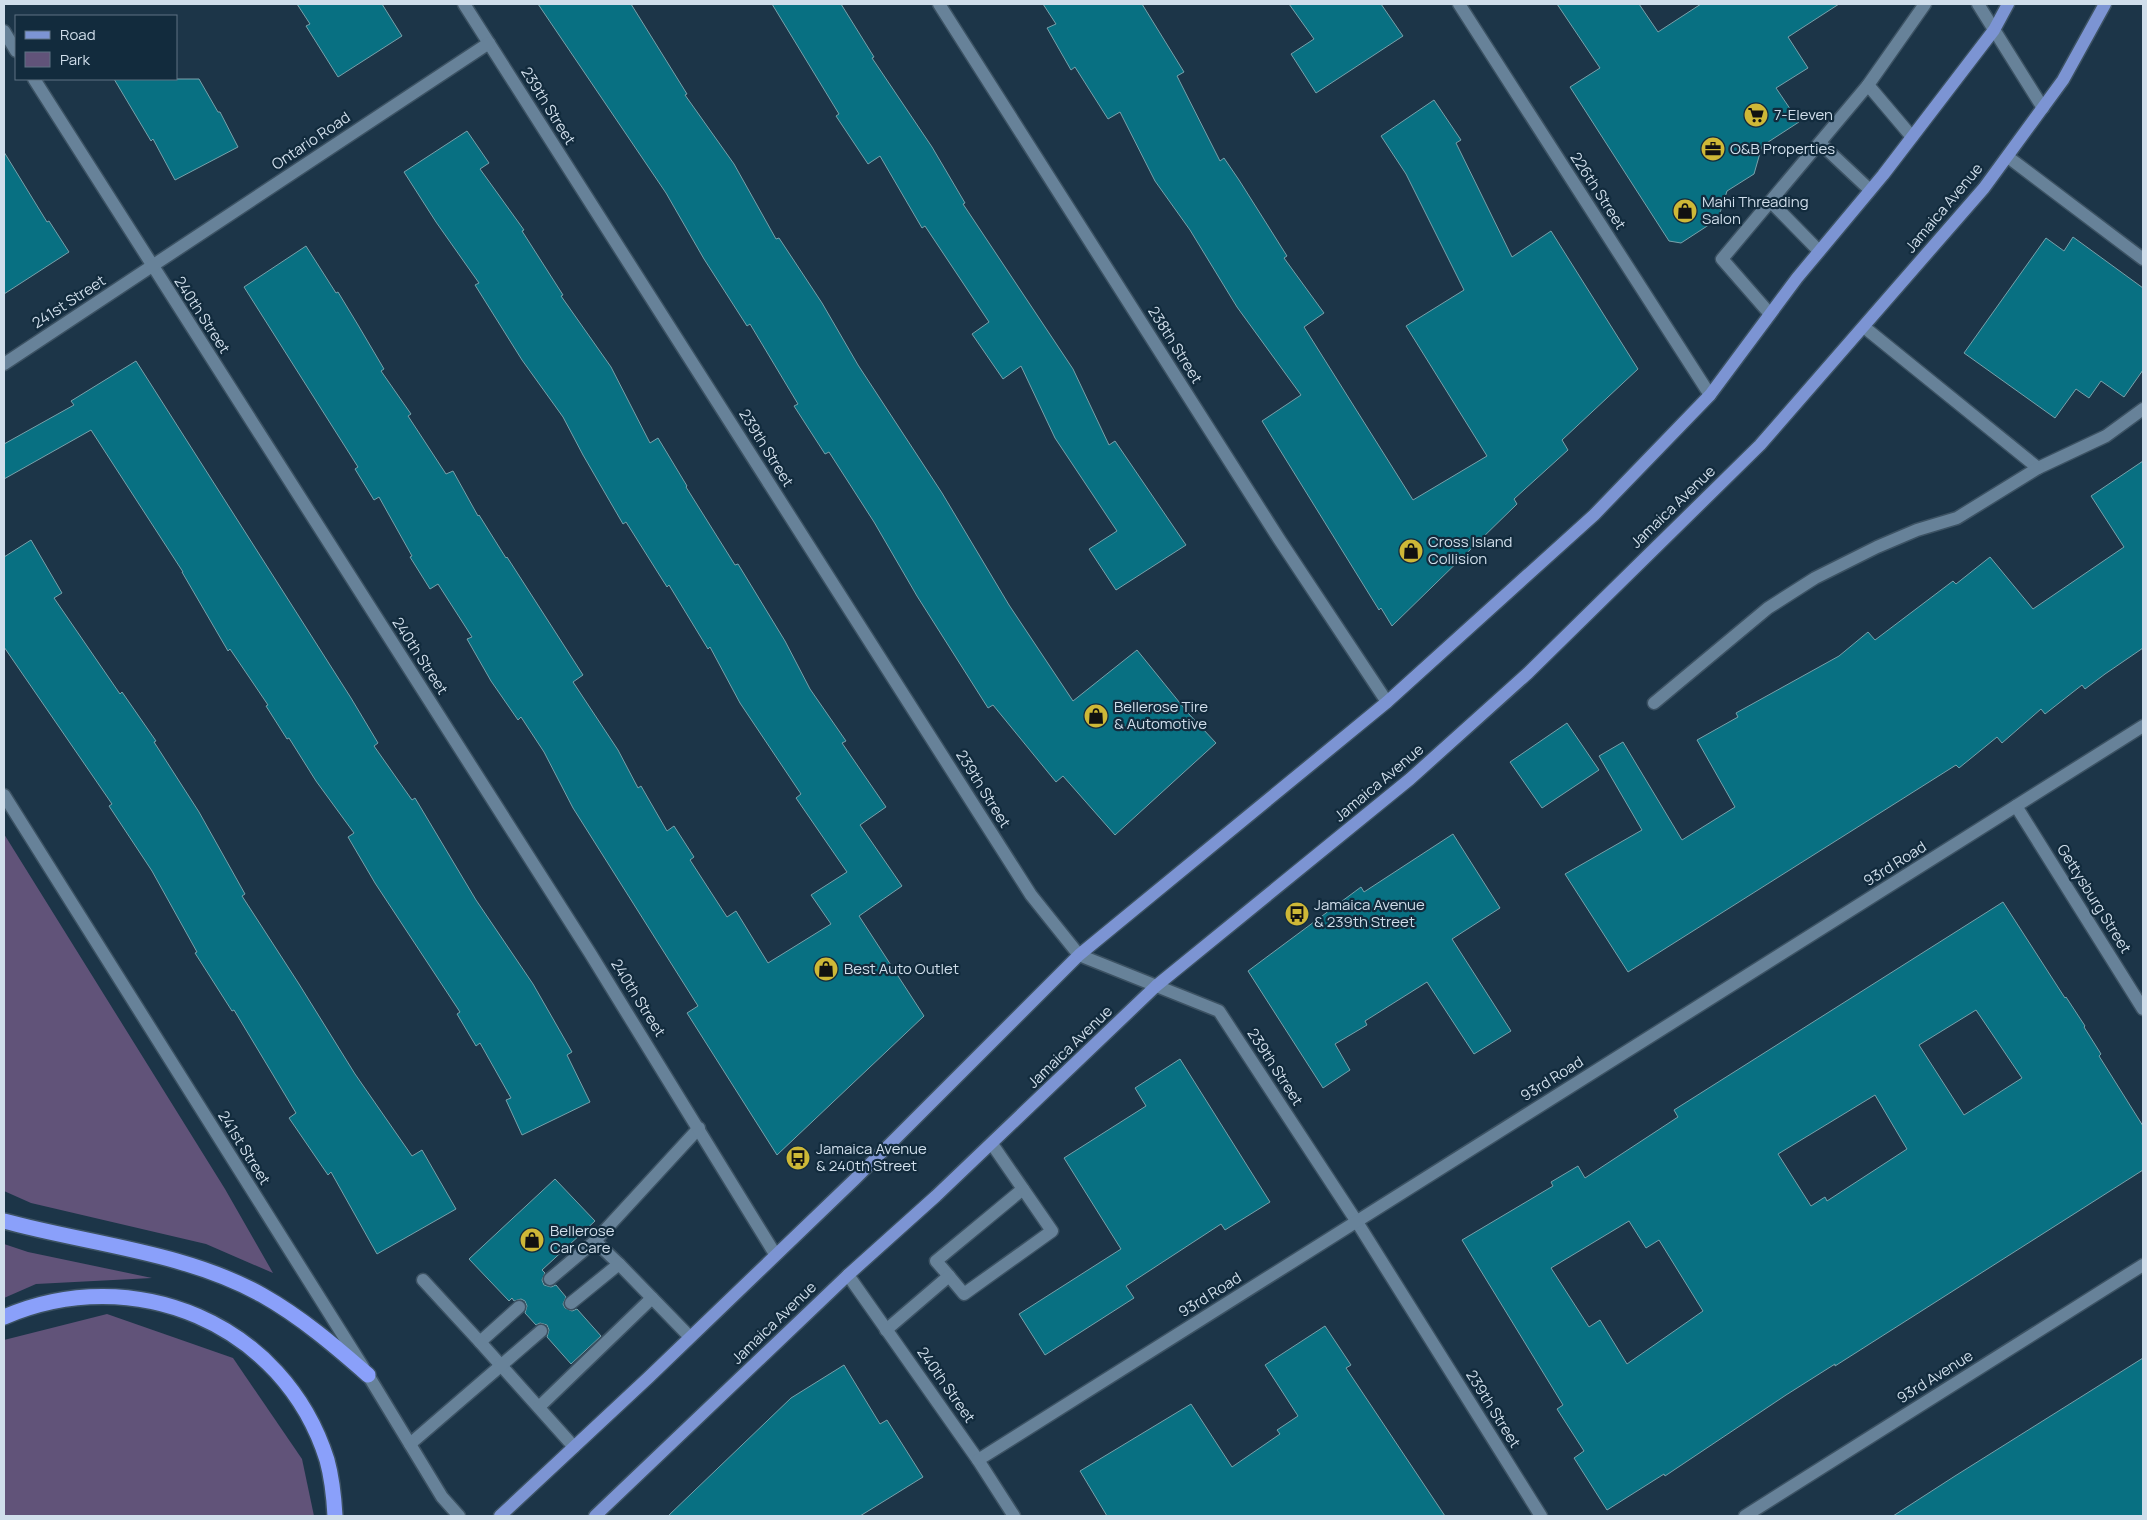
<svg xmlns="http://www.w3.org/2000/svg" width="2147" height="1520" font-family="Manrope,sans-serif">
	<rect width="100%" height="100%" fill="#1c3548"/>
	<g fill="#615379">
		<path d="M 4,834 L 225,1189 L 273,1273 L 206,1244 L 31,1203 L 4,1191 Z"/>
		<path d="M 4,1244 L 28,1252 L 152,1278 L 36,1284 L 4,1298 Z"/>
		<path d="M 107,1314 L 233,1358 L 302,1459 L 314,1516 L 4,1516 L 4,1340 Z"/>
	</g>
	<g fill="#087082" stroke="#78a1ab" fill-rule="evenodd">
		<path d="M 297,4 L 382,4 L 402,36 L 338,77 L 306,26 L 310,24 Z"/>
		<path d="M 538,4 L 631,4 L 687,94 L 685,95 L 734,164 L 776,239 L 779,238 L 822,303 L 858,365 L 942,493 L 1009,605 L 1073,701 L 1137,650 L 1188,713 L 1216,743 L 1115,835 L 1063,776 L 1056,782 L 993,705 L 988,708 L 917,596 L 874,522 L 829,452 L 825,454 L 794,406 L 798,404 L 750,324 L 747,326 L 704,259 L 666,193 Z"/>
		<path d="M 772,4 L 841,4 L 874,57 L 872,58 L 932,147 L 965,203 L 963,204 L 1073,369 L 1109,445 L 1115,441 L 1186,545 L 1116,590 L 1089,549 L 1117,531 L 1055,438 L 1021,366 L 1003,379 L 972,334 L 989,322 L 925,226 L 922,228 L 880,156 L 868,164 L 836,116 L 839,114 Z"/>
		<path d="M 1043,4 L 1142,4 L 1184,72 L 1177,76 L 1220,161 L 1224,158 L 1239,180 L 1287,256 L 1284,258 L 1324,313 L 1304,327 L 1413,500 L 1487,456 L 1406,326 L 1464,290 L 1406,174 L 1381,136 L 1434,100 L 1461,140 L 1456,143 L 1512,257 L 1551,231 L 1638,369 L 1562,440 L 1568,450 L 1514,499 L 1517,504 L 1392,626 L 1381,608 L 1379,610 L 1262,421 L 1301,395 L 1237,307 L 1190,230 L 1155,181 L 1120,112 L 1108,119 L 1075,67 L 1071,70 L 1047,28 L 1056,24 Z"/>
		<path d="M 1289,4 L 1381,4 L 1403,36 L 1316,93 L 1291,54 L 1314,39 Z"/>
		<path d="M 1557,4 L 1639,4 L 1658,32 L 1701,4 L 1839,4 L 1788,37 L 1808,68 L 1776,88 L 1799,122 L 1762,146 L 1754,174 L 1727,191 L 1718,219 L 1681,243 L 1669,241 L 1570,87 L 1600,68 Z"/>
		<path d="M 114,79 L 199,79 L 218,112 L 220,112 L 238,147 L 175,180 L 153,139 L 151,141 Z"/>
		<path d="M 467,131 L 489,163 L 480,169 L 524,230 L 522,231 L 563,295 L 561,296 L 611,367 L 650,443 L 658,438 L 687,486 L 686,487 L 735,565 L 738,564 L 785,641 L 810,689 L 846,741 L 842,743 L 886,807 L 860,825 L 902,886 L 859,916 L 924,1016 L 777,1155 L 687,1013 L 698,1006 L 573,808 L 544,752 L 521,717 L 518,720 L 491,681 L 467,639 L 472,637 L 438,584 L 430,589 L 410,557 L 412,556 L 379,497 L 374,500 L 355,469 L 358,467 L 244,287 L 306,246 L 336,293 L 338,292 L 358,325 L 384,369 L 381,371 L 411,414 L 408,416 L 446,474 L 453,471 L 478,516 L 479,515 L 506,558 L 507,557 L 583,675 L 573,682 L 618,750 L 638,788 L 641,786 L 667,831 L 674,826 L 694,857 L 690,860 L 727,917 L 736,911 L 768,963 L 831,924 L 811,895 L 847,872 L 796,798 L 801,794 L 740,703 L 710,647 L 708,649 L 669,585 L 667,587 L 626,522 L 623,524 L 583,455 L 563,417 L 522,360 L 475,285 L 479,283 L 436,222 L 404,172 Z"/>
		<path d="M 4,152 L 47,222 L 49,221 L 69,252 L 4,294 Z"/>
		<path d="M 2073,237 L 2143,288 L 2143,370 L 2124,397 L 2101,381 L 2089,398 L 2076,389 L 2055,418 L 1964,353 L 2046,238 L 2064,251 Z"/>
		<path d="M 136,361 L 351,698 L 378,743 L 374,746 L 412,800 L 415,798 L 476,900 L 533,984 L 572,1052 L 567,1055 L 590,1102 L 522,1135 L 506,1100 L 511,1098 L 480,1043 L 476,1046 L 457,1014 L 460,1012 L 375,883 L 348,837 L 354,833 L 316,781 L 289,738 L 287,739 L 266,706 L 268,705 L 230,649 L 228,651 L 182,572 L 183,572 L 91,430 L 4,479 L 4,444 L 74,405 L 71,401 Z"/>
		<path d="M 2143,461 L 2143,648 L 2105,674 L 2085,689 L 2082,685 L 2045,714 L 2041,709 L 2002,743 L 1997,737 L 1959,768 L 1956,765 L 1628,972 L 1565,874 L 1642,830 L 1599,756 L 1623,742 L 1682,840 L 1735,807 L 1697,740 L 1738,717 L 1736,713 L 1839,656 L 1868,632 L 1875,640 L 1953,581 L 1956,584 L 1990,557 L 2033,609 L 2124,547 L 2091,496 Z"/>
		<path d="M 31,540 L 62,593 L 54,598 L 120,694 L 122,692 L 156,741 L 154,742 L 199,812 L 245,894 L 242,896 L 299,984 L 355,1074 L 412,1156 L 422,1150 L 456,1209 L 377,1254 L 331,1172 L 328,1175 L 289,1118 L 296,1113 L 234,1010 L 232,1011 L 195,953 L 197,952 L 152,871 L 109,806 L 112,804 L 4,647 L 4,557 Z"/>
		<path d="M 1567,723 L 1599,770 L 1542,808 L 1510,762 Z"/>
		<path d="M 1453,834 L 1500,908 L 1452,939 L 1511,1031 L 1474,1054 L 1427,982 L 1365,1021 L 1367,1025 L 1335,1044 L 1350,1070 L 1323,1088 L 1248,971 L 1361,887 L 1364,892 Z"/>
		<path d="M 2003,902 L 2065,998 L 2066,997 L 2085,1026 L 2084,1027 L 2101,1054 L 2099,1056 L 2143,1126 L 2143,1170 L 1835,1366 L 1835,1364 L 1786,1395 L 1665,1476 L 1664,1474 L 1607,1510 L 1574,1458 L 1584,1451 L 1557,1409 L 1563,1405 L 1462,1240 L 1553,1186 L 1551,1182 L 1578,1166 L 1585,1178 L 1678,1117 L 1674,1110 ZM 1976,1010 L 2022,1078 L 1964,1115 L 1919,1045 ZM 1875,1095 L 1907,1149 L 1827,1201 L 1825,1197 L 1811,1206 L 1778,1154 ZM 1629,1221 L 1646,1248 L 1659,1240 L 1703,1311 L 1627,1364 L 1600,1320 L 1589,1327 L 1551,1268 Z"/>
		<path d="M 1180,1059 L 1270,1202 L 1225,1230 L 1221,1224 L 1126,1286 L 1134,1298 L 1045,1355 L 1019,1314 L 1121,1249 L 1064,1158 L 1146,1106 L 1135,1088 Z"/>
		<path d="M 555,1179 L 595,1221 L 542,1270 L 545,1273 L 542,1280 L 544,1285 L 551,1287 L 556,1285 L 566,1297 L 563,1304 L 565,1308 L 572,1311 L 577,1309 L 601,1336 L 571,1364 L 547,1337 L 549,1330 L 547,1325 L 540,1323 L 536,1325 L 525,1313 L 527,1306 L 525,1301 L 521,1299 L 514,1301 L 512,1298 L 509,1301 L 469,1259 Z"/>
		<path d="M 1325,1326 L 1351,1365 L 1346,1368 L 1445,1516 L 1107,1516 L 1080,1471 L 1191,1404 L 1232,1467 L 1280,1434 L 1277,1430 L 1298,1416 L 1265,1365 Z"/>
		<path d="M 2143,1358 L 2143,1516 L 1893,1516 L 1955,1476 Z"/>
		<path d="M 844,1365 L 880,1424 L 887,1420 L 923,1477 L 860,1516 L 668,1516 L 791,1398 Z"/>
	</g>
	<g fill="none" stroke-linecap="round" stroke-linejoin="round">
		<defs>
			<g id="service">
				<path d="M 1912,137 L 1868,85 L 1925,4"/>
				<path d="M 1820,143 L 1870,190"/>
				<path d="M 2008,157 L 2143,259"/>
				<path d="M 1771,202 L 1819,251"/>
				<path d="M 1770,314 L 1722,259 L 1868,85"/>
				<path d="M 1864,327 L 2038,468 L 2106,436 L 2143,409"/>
				<path d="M 1654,703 L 1768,608 L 1815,578 L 1877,547 L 1917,530 L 1957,518 L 2038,468"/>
				<path d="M 619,1264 L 595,1241 L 699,1128"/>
				<path d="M 949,1276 L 936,1261 L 1023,1189"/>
				<path d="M 550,1279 L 595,1241"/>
				<path d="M 423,1280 L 480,1342"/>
				<path d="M 571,1303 L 619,1264 L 690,1337"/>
				<path d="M 519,1307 L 480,1342 L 574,1447"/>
				<path d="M 886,1330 L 949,1276 L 964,1294 L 1052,1231 L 992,1144"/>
				<path d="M 539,1407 L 652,1298"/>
				<path d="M 410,1444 L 541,1331"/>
			</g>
			<g id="minor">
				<path d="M 464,4 L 1031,895 L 1079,955 L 1219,1011 L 1357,1222 L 1541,1516"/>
				<path d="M 939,4 L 1279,539 L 1387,702"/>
				<path d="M 1459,4 L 1710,395"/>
				<path d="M 1978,4 L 2043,108"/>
				<path d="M 4,31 L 16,51"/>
				<path d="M 34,79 L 590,953 L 775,1254"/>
				<path d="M 4,364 L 489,43"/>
				<path d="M 4,795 L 363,1367"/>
				<path d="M 2016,806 L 2143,1009"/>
				<path d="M 848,1275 L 978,1460 L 1014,1516"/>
				<path d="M 978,1460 L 2143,726"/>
				<path d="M 1745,1516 L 2143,1265"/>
			</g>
			<path id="tertiary" d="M 368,1375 L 442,1497 L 459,1516"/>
			<g id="primary">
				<path d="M 500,1516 L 649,1377 L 854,1180 L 1079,955 L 1387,702 L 1594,515 L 1710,395 L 1797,278 L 1883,175 L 1994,30 L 2008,4"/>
				<path d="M 595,1516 L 848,1275 L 936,1196 L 1156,986 L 1410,779 L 1528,673 L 1760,445 L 1984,188 L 2063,80 L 2105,4"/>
			</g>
			<g id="motorway">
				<path d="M 4,1221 C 88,1244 185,1252 262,1295 C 301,1317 335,1346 368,1375"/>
				<path d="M 4,1317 C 133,1261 284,1323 327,1460 C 332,1478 334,1498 335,1516"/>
			</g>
		</defs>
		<use href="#service" stroke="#3c5263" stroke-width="15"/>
		<use href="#minor" stroke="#3c5263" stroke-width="15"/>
		<use href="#tertiary" stroke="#3c5263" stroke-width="15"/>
		<use href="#primary" stroke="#3c5263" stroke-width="15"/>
		<use href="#motorway" stroke="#3c5263" stroke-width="18"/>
		<use href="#service" stroke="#678299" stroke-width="12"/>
		<use href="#minor" stroke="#678299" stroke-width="12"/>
		<use href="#tertiary" stroke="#678299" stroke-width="12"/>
		<use href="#primary" stroke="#7c94d3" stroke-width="12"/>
		<use href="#motorway" stroke="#8aa0fa" stroke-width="15"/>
	</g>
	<defs>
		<symbol id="supermarket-disc" viewBox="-11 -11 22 22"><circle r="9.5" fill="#ceb837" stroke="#122b3d"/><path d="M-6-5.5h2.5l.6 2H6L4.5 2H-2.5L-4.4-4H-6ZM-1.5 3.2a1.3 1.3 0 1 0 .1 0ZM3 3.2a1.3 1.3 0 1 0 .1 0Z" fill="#111"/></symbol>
		<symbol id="office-disc" viewBox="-11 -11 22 22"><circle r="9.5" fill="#ceb837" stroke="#122b3d"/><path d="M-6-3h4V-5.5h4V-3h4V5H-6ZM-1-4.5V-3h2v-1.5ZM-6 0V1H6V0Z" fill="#111"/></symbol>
		<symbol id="shop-disc" viewBox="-11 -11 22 22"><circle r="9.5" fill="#ceb837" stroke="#122b3d"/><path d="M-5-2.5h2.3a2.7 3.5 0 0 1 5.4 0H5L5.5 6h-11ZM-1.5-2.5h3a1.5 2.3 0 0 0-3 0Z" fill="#111"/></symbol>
		<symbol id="bus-disc" viewBox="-11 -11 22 22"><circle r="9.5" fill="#ceb837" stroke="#122b3d"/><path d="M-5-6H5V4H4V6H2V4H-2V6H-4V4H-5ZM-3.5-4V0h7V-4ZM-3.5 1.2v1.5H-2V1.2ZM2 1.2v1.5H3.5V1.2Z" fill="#111"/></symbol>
	</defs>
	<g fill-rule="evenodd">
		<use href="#supermarket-disc" x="1742" y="101" width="28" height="28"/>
		<use href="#office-disc" x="1699" y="135" width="28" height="28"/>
		<use href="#shop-disc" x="1671" y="197" width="28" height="28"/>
		<use href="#shop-disc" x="1397" y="537" width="28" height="28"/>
		<use href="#shop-disc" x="1082" y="702" width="28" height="28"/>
		<use href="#bus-disc" x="1283" y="900" width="28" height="28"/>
		<use href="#shop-disc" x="812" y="955" width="28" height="28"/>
		<use href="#bus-disc" x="784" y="1144" width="28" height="28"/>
		<use href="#shop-disc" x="518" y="1226" width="28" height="28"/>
	</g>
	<g text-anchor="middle" stroke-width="4.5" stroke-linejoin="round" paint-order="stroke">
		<g font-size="15" fill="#d0deeb" stroke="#122b3d">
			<text transform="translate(548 106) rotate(58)" y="5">239th Street</text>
			<text transform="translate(311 141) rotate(-34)" y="5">Ontario Road</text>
			<text transform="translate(1598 191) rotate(57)" y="5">226th Street</text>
			<text transform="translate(1944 208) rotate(-50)" y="5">Jamaica Avenue</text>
			<text transform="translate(69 302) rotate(-33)" y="5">241st Street</text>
			<text transform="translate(202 315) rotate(57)" y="5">240th Street</text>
			<text transform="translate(1175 345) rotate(58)" y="5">238th Street</text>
			<text transform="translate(766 448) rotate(58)" y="5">239th Street</text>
			<text transform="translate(1673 507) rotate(-44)" y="5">Jamaica Avenue</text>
			<text transform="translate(420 656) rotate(57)" y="5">240th Street</text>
			<text transform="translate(1379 783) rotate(-40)" y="5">Jamaica Avenue</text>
			<text transform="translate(983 789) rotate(58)" y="5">239th Street</text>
			<text transform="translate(1895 864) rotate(-32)" y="5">93rd Road</text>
			<text transform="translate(2094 899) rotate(58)" y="5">Gettysburg Street</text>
			<text transform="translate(638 998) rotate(58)" y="5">240th Street</text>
			<text transform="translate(1070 1047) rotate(-44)" y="5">Jamaica Avenue</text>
			<text transform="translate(1275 1067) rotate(57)" y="5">239th Street</text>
			<text transform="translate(1552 1079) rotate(-32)" y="5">93rd Road</text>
			<text transform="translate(244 1148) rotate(58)" y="5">241st Street</text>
			<text transform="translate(1210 1295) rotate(-32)" y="5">93rd Road</text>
			<text transform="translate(774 1323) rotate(-44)" y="5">Jamaica Avenue</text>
			<text transform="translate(1935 1377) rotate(-32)" y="5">93rd Avenue</text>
			<text transform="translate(946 1385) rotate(55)" y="5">240th Street</text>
			<text transform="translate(1493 1409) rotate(58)" y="5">239th Street</text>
		</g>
		<g font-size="15" fill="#d0deeb" stroke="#122b3d" text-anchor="start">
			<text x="1774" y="120">7-Eleven</text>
			<text x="1730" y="154">O&amp;B Properties</text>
			<text x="1702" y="207">Mahi Threading<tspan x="1702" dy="17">Salon</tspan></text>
			<text x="1428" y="547">Cross Island<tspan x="1428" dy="17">Collision</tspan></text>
			<text x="1114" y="712">Bellerose Tire<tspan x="1114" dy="17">&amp; Automotive</tspan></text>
			<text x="1314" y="910">Jamaica Avenue<tspan x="1314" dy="17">&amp; 239th Street</tspan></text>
			<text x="844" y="974">Best Auto Outlet</text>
			<text x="816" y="1154">Jamaica Avenue<tspan x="816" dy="17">&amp; 240th Street</tspan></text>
			<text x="550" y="1236">Bellerose<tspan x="550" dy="17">Car Care</tspan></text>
		</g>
	</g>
	<rect width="2147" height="1520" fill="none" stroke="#d0deeb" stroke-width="10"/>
	<rect x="15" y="15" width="162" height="65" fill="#122b3d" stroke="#5e7383"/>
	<rect x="25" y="31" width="25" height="8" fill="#7c94d3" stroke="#5e7383"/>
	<text x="60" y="40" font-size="15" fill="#d0deeb">Road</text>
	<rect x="25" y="52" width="25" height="15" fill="#615379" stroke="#5e7383"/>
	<text x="60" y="65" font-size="15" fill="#d0deeb">Park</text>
</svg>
